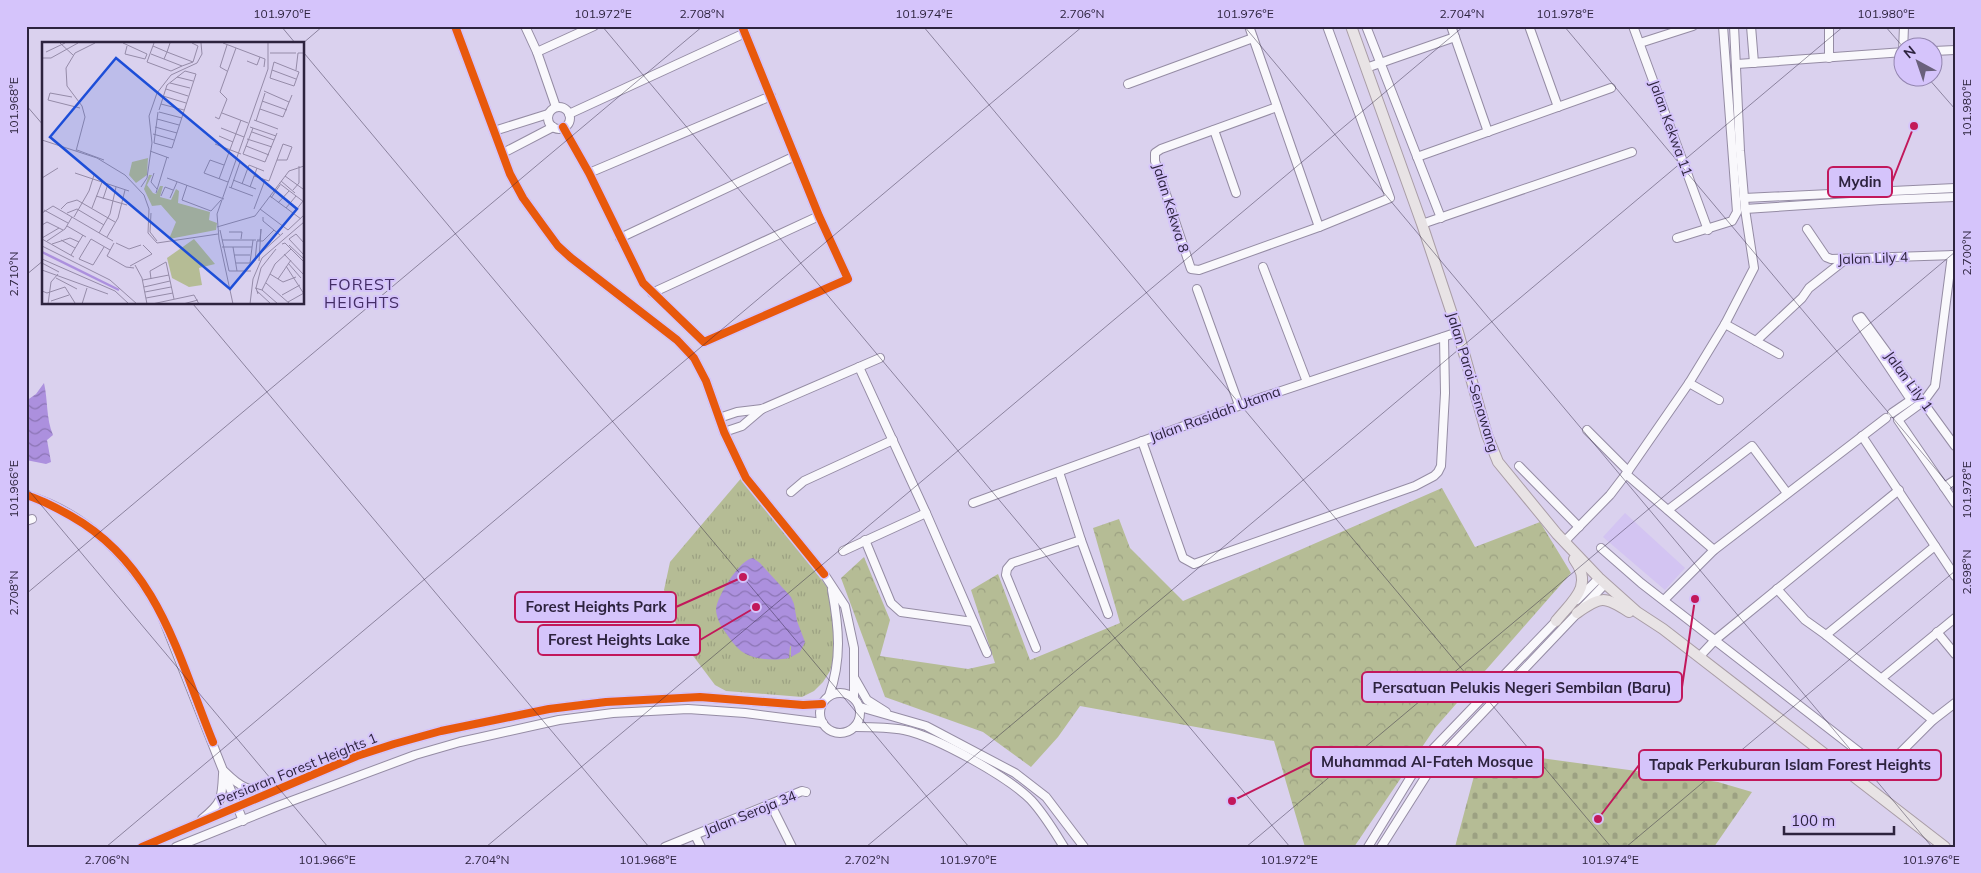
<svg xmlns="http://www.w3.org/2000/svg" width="1981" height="873" font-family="Mulish,sans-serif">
	<defs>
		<pattern id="forest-crowns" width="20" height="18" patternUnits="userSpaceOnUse" patternTransform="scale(1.25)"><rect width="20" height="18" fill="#b5bc95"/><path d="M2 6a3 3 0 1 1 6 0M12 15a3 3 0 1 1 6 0" fill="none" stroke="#9ca182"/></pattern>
		<pattern id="cemetery-stones" width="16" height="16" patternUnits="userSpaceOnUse" patternTransform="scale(1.25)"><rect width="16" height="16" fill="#b5bc95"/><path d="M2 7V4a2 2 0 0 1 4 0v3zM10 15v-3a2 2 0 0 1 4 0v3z" fill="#9ca182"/></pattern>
		<pattern id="park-tufts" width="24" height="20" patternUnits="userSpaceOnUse" patternTransform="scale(1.25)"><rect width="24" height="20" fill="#b5bc95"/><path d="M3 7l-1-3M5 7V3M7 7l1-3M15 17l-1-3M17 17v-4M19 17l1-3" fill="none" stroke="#9ca182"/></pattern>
		<pattern id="water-waves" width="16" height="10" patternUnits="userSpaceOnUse" patternTransform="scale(1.25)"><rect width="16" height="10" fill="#ac90de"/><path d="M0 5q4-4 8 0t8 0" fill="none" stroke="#8c75b5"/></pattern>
	</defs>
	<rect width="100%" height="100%" fill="#dad1ee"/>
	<path fill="#d3c4f2" d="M 1625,513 L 1685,568 L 1665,590 L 1603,537 Z"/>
	<path fill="url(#forest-crowns)" d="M 1442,488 L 1475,547 L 1540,522 L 1571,573 L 1435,728 L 1354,847 L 1305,847 L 1274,741 L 1080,706 L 1058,737 L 1031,767 L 983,732 L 885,697 L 841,578 L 864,557 L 890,620 L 880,656 L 968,669 L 995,663 L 971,590 L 998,574 L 1030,660 L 1120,623 L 1093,528 L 1119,519 L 1130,548 L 1183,601 Z"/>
	<path fill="url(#cemetery-stones)" d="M 1481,750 L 1718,782 L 1752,792 L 1714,847 L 1455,847 Z"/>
	<path fill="url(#park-tufts)" d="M 743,476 L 827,587 L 834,626 L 833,661 L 830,671 L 823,682 L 814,691 L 802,697 L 726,691 L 715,685 L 682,641 L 664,590 L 670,562 Z"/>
	<g fill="url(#water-waves)">
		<path d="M 44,383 C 48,400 46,419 53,435 L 47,440 L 51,462 L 46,464 L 26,460 L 26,401 L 36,394 Z"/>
		<path d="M 753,558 L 760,563 L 791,597 L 794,604 L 797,621 L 805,642 L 800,652 L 791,657 L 791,646 L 790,646 L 789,658 C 775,661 753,660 741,651 C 735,646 730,639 726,633 C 721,627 716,617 716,609 C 717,596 740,559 753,558 Z"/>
	</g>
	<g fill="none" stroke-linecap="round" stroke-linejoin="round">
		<defs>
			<g id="minor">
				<path d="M 455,26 L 510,174 L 523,198 L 544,227 L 558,246 L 570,257 L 677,340 L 694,358 L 706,381 L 724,432 L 746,478 L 824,574 L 845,606 L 854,648 L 854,698"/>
				<path d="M 525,26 L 537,52 L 556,107"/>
				<path d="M 1249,26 L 1319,227"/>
				<path d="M 1366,26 L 1441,218"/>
				<path d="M 1451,26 L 1488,132"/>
				<path d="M 1529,26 L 1558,107"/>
				<path d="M 1633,26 L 1708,230"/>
				<path d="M 1751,26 L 1754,63"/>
				<path d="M 1829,26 L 1829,58"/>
				<path d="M 1640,43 L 1693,26"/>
				<path d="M 1934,51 L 1955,50"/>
				<path d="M 537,52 L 594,26"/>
				<path d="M 1903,52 L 1904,26"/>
				<path d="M 1737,64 L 1904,52"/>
				<path d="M 1366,68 L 1455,37"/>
				<path d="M 1128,84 L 1253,38"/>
				<path d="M 1277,107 L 1161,149 L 1155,153 L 1155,161 L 1191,269 L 1199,270 L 1319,227 L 1390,198 L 1327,26"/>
				<circle cx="559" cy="118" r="11"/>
				<path d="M 569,114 L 745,33"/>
				<path d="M 563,127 L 589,173 L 643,283 L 704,342 L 848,279 L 819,216 L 742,26"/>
				<path d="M 1214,130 L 1236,193"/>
				<path d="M 494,131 L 548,114"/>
				<path d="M 503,153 L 553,127"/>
				<path d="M 1417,157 L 1611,88"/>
				<path d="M 589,173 L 771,96"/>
				<path d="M 1744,198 L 1955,188"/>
				<path d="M 1745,209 L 1881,200 L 1955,197"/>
				<path d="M 1422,224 L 1632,152"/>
				<path d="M 1807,229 L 1826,257 L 1831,259 L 1955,255"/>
				<path d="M 620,238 L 795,156"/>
				<path d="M 1677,238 L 1732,221 L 1737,212 L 1723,26"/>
				<path d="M 1952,255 L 1935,386 L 1924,401 L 1898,420 L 1955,503"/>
				<path d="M 1263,267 L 1307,382"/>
				<path d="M 1197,289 L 1239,405"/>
				<path d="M 652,293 L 819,216"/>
				<path d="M 1725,324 L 1779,354"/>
				<path d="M 1756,341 L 1802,298 L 1809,288 L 1846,259"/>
				<path d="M 859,367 L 926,513 L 987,653"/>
				<path d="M 1689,383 L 1719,400"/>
				<path d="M 1892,413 L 1911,400 L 1857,319 L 1861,317 L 1955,446"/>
				<path d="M 719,418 L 737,412 L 762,409 L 880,358"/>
				<path d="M 1587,430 L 1628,471"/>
				<path d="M 724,432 L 742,426 L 762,409"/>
				<path d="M 1862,436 L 1955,576"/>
				<path d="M 1142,441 L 1183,558 L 1194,564 L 1415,486 L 1434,476 L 1438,472 L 1441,466 L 1445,393 L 1444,337"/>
				<path d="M 1519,466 L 1579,527"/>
				<path d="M 1059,472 L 1081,540 L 1108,614"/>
				<path d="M 1626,474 L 1714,550"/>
				<path d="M 1944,487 L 1955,480"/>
				<path d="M 791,492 L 804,481 L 893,440"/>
				<path d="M 26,495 C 87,513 134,561 162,616 L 243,821"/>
				<path d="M 973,503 L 1263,397 L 1458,332"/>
				<path d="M 1668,510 L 1752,446 L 1787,493"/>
				<path d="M 26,521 L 32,519"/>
				<path d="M 865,540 L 891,603 L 901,612 L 973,622"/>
				<path d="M 1564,542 L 1610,495 L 1626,474 L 1689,383 L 1725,324 L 1754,268 L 1745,209 L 1740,151 L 1734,26"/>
				<path d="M 1601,548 L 1641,583 L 1872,762 L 1880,766 L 1890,763 L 1933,720 L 1955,703"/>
				<path d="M 843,551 L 926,513"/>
				<path d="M 1777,589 L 1805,620 L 1826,635 L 1933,720"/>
				<path d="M 1577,600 L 1599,578"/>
				<path d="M 1664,600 L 1714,550 L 1886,418"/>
				<path d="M 1937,632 L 1955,654"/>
				<path d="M 1826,635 L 1935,546"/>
				<path d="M 1036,648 L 1006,575 L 1007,569 L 1012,563 L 1081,540"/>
				<path d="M 1699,657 L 1715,640 L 1899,490"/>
				<path d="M 1882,678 L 1955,618"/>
				<path d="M 855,679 L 867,700 L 886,712"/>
				<circle cx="840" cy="713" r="20"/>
				<path d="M 829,696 C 842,659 839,628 832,590"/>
				<path d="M 860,707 L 926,726 L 1015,773 L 1046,797 L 1084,847"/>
				<path d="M 855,727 C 872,727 888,727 904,730 C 937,737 1008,777 1031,800 C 1044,814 1054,831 1064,847"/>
				<path d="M 225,772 C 240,787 250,793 272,789"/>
				<path d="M 771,805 L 792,847"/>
				<path d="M 202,819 C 222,803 222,799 223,774"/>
				<path d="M 695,835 L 701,847"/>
				<path d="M 142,847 L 357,756 L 394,744 L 441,731 L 549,709 L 606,702 L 700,697 L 803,705 L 822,704"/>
				<path d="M 176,847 L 278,806 L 415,755 L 460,742 L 559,720 L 613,713 L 688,709 L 745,713 L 823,723"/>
				<path d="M 665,847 L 802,791 L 806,792"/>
				<path d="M 1368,847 L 1415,770 L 1430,752 L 1560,617"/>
				<path d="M 1381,847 L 1433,765 L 1605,584"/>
			</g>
			<g id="major">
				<path d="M 1351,26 L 1422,224 L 1458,332 L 1487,435 L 1498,462 L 1557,534 L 1599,578 L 1637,612 L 1663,629 L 1945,847"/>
				<path d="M 1577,613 C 1601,596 1604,596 1629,612"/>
				<path d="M 1556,621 C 1573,600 1594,586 1574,559"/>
			</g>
		</defs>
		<use href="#minor" stroke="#958ca4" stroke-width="10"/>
		<use href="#major" stroke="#a99da6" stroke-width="12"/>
		<use href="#minor" stroke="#f9f8fc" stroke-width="8"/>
		<use href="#major" stroke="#e8e3e5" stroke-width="10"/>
		<defs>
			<g id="cycleway">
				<path d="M 455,26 L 510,174 L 523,198 L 544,227 L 558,246 L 570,257 L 677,340 L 694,358 L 706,381 L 724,432 L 746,478 L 824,574"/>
				<path d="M 563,127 L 589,173 L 643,283 L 704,342 L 848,279 L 819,216 L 742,26"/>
				<path d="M 26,495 C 42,500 57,508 71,516 C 158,565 178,656 213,742"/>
				<path d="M 142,847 L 357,756 L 394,744 L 441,731 L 549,709 L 606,702 L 700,697 L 803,705 L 822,704"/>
			</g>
		</defs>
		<use href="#cycleway" stroke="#d5c4fb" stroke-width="11"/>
		<use href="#cycleway" stroke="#e8590c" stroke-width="8"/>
	</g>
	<path fill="none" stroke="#2d233e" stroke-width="1" stroke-opacity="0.45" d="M 281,26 L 296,44M 602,26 L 1290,847M 923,26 L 1611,847M 1244,26 L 1932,847M 1564,26 L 1955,492M 1885,26 L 1904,48M 302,44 L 323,26M 304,53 L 969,847M 1928,78 L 1955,109M 26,105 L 44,126M 26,275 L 44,260M 193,304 L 649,847M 26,487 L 328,847M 26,594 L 703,26M 106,847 L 1083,26M 486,847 L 1464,26M 866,847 L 1844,26M 1246,847 L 1955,252M 1626,847 L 1955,571"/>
	<g text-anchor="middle" stroke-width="4" stroke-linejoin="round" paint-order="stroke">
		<g font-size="14" fill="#2d233e" stroke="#d5c4fb">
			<text transform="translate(1671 128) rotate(70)" y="5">Jalan Kekwa 11</text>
			<text transform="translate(1171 208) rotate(73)" y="5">Jalan Kekwa 8</text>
			<text transform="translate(1873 258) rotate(-2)" y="5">Jalan Lily 4</text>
			<text transform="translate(1909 381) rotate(54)" y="5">Jalan Lily 1</text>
			<text transform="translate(1473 382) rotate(73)" y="5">Jalan Paroi-Senawang</text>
			<text transform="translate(1215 414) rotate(-20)" y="5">Jalan Rasidah Utama</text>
			<text transform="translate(297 769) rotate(-22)" y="5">Persiaran Forest Heights 1</text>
			<text transform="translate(750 813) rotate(-22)" y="5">Jalan Seroja 34</text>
		</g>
		<g font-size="16" letter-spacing="1" fill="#432d66" stroke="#d5c4fb">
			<text x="362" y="290">FOREST<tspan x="362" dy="18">HEIGHTS</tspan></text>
		</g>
	</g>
	<g transform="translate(42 42)">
		<rect width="262" height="262" fill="#dad1ee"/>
		<path d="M 107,133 L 110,133 L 105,143 L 111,151 L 114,152 L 118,144 L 121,144 L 118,155 L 129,158 L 134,147 L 137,149 L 136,161 L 168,170 L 167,178 L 175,181 L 174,188 L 127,197 L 134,180 L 119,163 L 110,164 L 102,147 Z" fill="#b5bc95"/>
		<path d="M 152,197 L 173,222 L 157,226 L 160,243 L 147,245 L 130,236 L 125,216 Z" fill="#b5bc95"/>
		<path d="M 106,116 L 105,133 L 94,141 L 87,133 L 90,120 Z" fill="#b5bc95"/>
		<path fill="none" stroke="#ac90de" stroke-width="2.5" d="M 0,210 L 77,248"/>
		<path fill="none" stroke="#958ba8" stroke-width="1" d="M 18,1 L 31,13M 81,1 L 105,12 L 103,17 L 83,12 L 85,4M 112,1 L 105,20 L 129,29 L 140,24M 128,1 L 125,10 L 151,20M 150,1 L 156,4 L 151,20M 181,1 L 223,17 L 222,25M 111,4 L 125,10 L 122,17M 4,10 L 23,1M 228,11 L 254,11M 109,12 L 140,24 L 151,20M 0,16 L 9,16 L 36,1M 205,19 L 215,23 L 218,15M 232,20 L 257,30 L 252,44 L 228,36 ZM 230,28 L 254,37M 254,28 L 256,11 L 261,11M 185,29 L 178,25 L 185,3M 135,35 L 151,39M 128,41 L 148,46M 124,47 L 146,54M 222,49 L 247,60M 121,54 L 144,61M 30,55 L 8,51 L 6,58 L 38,66M 220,59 L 245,68M 119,62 L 142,68M 218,67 L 241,75 L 250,53M 116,70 L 112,101 L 130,106 L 154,32 L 143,29 L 125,43 L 117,68M 117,70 L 140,76M 180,71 L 206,81M 173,75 L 177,77 L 185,57 L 178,50 L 194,6M 115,77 L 137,83M 212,78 L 236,87M 214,79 L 223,51M 113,85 L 135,91M 208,85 L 234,94M 179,86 L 202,95M 211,86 L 201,112 L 223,120 L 235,91M 210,90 L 232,98M 111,92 L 132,98M 177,94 L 191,100M 205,97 L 230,105M 0,98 L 55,116 L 83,133 L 102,153 L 107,167 L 106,191 L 115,201 L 176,192M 173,102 L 199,112M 204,104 L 227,113M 35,108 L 62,118M 34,109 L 43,75 L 40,64 L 25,44 L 24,26 L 33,11 L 53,1M 108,109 L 127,116M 182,123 L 168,118 L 162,131 L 186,140M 33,131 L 87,149M 112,131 L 109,140 L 115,147M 212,134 L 227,139 L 241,102 L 250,105 L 245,118 L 235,118M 243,134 L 261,147M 0,136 L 16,126M 125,136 L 182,157M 177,137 L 199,78M 191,138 L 214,147M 239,139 L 253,151M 237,141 L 262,160M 200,142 L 207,123 L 222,129M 145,143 L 140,158 L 169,169 L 179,158M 99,145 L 105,136 L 110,101 L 107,74 L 115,51 L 129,33 L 155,21 L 160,12 L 159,1M 187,145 L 211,154M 208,145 L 215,126M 189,146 L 198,120M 251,148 L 257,141 L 257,124M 114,151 L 125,115M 54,154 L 85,163M 119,154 L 123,145 L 131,148M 228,154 L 259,177M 128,156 L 135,140M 229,156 L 238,143M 61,157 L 66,142M 236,161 L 247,149M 50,166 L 60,140M 244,166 L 254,154M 19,167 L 25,161 L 35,158 L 73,180M 212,167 L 223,138M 218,167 L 246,188 L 262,173M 2,168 L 26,181M 0,171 L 11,164 L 71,199M 25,171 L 35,167 L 62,183M 109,171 L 108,190 L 115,199M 251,172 L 261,159M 32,175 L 47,149 L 52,133M 221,175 L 221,179 L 238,193M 0,183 L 5,180 L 21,188M 25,184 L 44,195M 175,185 L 213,174 L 247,129 L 262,124M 178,188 L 187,229 L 209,229M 187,190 L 200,190 L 199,197M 57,191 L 68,172 L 74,145M 65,195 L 76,176 L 83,148M 0,196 L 17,186M 0,197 L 32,215M 19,198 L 33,206M 180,198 L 214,198M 215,198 L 218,198 L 219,187 L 217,219M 5,199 L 23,187 L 30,175M 72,201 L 65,214 L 84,225 L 92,226M 74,201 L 87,207 L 99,203M 262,201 L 254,192 L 247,197 L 262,213M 10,202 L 28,196 L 37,200M 240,202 L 243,201 L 262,220M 247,203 L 262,217M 0,204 L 68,238 L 95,262M 62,205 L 51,223 L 37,217 L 49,197 L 68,208M 180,205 L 210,205M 191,205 L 195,229M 221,209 L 241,191M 242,212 L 262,233M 29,213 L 41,193M 192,213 L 208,213M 0,217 L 73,249 L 87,262M 213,219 L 215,199 L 221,199 L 232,188M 0,221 L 17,230M 194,221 L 208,221 L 211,198M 246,221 L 259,236M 93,223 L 100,236 L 105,262M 88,224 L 110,212 L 101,203M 244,224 L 262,252M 0,228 L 66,252M 228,232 L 241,240 L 254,235M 14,236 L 35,247M 109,237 L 108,229 L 124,220 L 132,257M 236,237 L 249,218M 101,238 L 127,233M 224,241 L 248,262M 23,245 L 33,261M 102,245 L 128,239M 213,246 L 220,248 L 236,262M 220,248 L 233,222 L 249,207M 0,249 L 5,251 L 23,245M 215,249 L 229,262M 103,250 L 129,245M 216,252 L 214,246 L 219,226 L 234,207M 240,253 L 258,243M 104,256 L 131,251M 9,259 L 27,253M 246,260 L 262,251M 6,262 L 9,240 L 16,232M 40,262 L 45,246M 110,262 L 152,253 L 157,262M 141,262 L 156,258M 191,262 L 177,197 L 175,172 L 226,27 L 226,1M 208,262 L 211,237 L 220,216 L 262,180"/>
		<path fill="#1d4ed8" fill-opacity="0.15" stroke="#1d4ed8" stroke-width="2.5" d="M 74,16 L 255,167 L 188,247 L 8,95 Z"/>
		<rect width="262" height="262" fill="none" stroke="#2d233e" stroke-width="2.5"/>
	</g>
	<path fill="none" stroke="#c2185b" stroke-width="2" d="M1914 126L1892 182M743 577L676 607M756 607L700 640M1695 599L1682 687M1232 801L1311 762M1598 819L1639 765"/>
	<g fill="#c2185b" stroke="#d5c4fb" stroke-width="2">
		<circle cx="1914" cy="126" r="5"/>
		<circle cx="743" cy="577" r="5"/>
		<circle cx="756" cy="607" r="5"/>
		<circle cx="1695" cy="599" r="5"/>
		<circle cx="1232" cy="801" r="5"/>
		<circle cx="1598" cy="819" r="5"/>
	</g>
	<g fill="#d5c4fb" stroke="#c2185b" stroke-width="2">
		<rect x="1828" y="167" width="64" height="30" rx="5"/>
		<rect x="515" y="592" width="161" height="30" rx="5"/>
		<rect x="538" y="625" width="162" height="30" rx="5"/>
		<rect x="1362" y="672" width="320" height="30" rx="5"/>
		<rect x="1311" y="747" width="232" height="30" rx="5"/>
		<rect x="1639" y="750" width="302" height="30" rx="5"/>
	</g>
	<g font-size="15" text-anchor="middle" font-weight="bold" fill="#2d233e">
		<text x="1860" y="187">Mydin</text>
		<text x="596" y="612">Forest Heights Park</text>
		<text x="619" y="645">Forest Heights Lake</text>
		<text x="1522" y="693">Persatuan Pelukis Negeri Sembilan (Baru)</text>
		<text x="1427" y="767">Muhammad Al-Fateh Mosque</text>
		<text x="1790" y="770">Tapak Perkuburan Islam Forest Heights</text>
	</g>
	<rect width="1981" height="873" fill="none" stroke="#d5c4fb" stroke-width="55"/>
	<g transform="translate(1918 62) rotate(320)"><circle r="24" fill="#d5c4fb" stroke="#9284af"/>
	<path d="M0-4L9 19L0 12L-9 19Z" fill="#6a607c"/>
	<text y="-8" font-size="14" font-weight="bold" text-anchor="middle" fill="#2d233e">N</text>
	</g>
	<path d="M1784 826v8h110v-8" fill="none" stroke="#2d233e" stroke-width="2.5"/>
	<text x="1791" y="826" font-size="15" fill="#2d233e" stroke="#d5c4fb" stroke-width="4" paint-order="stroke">100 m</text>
	<rect x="28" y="28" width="1926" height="818" fill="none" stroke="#2d233e" stroke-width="2"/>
	<g font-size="12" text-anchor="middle" fill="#2d233e">
		<text x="282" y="18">101.970°E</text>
		<text x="603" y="18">101.972°E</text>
		<text x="702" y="18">2.708°N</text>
		<text x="924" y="18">101.974°E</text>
		<text x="1082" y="18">2.706°N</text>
		<text x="1245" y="18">101.976°E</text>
		<text x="1462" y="18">2.704°N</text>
		<text x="1565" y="18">101.978°E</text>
		<text x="1886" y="18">101.980°E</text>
		<text transform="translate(14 106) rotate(-90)" y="4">101.968°E</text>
		<text transform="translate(1967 108) rotate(-90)" y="4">101.980°E</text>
		<text transform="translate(1967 253) rotate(-90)" y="4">2.700°N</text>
		<text transform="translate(14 274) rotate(-90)" y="4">2.710°N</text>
		<text transform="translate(14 489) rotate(-90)" y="4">101.966°E</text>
		<text transform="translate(1967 490) rotate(-90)" y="4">101.978°E</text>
		<text transform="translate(1967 572) rotate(-90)" y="4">2.698°N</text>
		<text transform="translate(14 593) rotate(-90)" y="4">2.708°N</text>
		<text x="107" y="864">2.706°N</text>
		<text x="327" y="864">101.966°E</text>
		<text x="487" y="864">2.704°N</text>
		<text x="648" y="864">101.968°E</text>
		<text x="867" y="864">2.702°N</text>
		<text x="968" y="864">101.970°E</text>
		<text x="1289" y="864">101.972°E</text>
		<text x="1610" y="864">101.974°E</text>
		<text x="1931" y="864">101.976°E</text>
	</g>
</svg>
